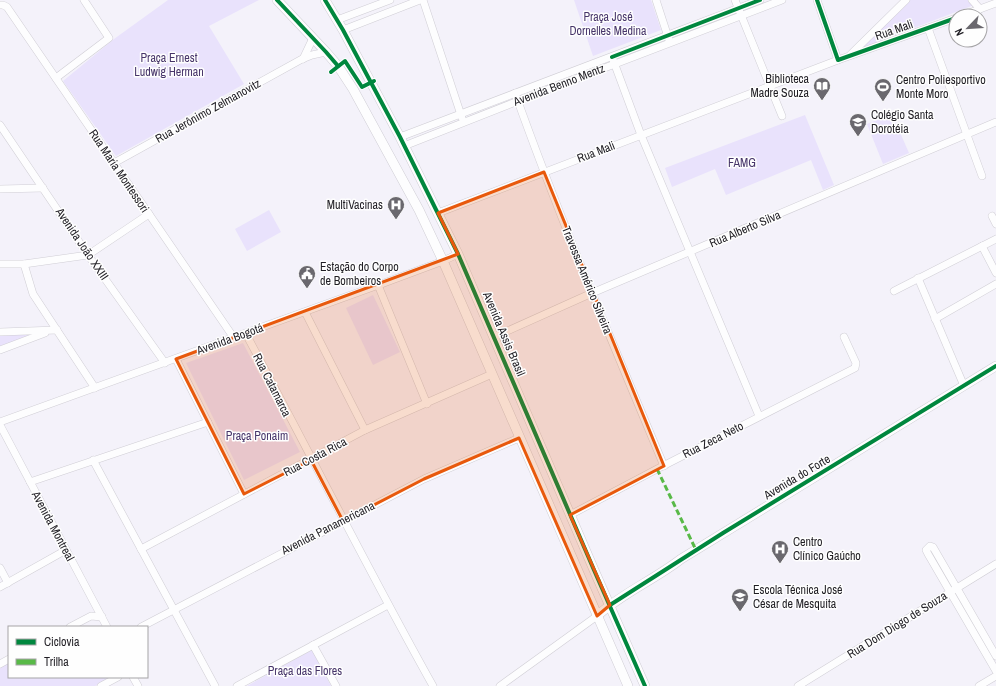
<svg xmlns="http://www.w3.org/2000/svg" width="996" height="686" font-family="'Archivo Narrow',sans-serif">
	<rect width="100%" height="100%" fill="#f4f2fa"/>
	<g fill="#e9e2fc">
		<path d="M 168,0 L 259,0 L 209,26 L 244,84 L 116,156 L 63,81 L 114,39 Z"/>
		<path d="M 574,0 L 651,0 L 661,30 L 593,56 Z"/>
		<path d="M 910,0 L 969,0 L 974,5 L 859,49 Z"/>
		<path d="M 892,114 L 909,153 L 883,164 L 867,124 Z"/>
		<path d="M 805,115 L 834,185 L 823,190 L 811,160 L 726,195 L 715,169 L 672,187 L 665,168 Z"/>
		<path d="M 269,210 L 281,232 L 247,251 L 235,229 Z"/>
		<path d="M 373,295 L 400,352 L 373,365 L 346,308 Z"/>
		<path d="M 36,334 L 0,348 L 0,335 Z"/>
		<path d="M 243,343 L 300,452 L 244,480 L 186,363 Z"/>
		<path d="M 312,650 L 331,686 L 247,686 Z"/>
		<path d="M 9,662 L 9,677 L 112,677 L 95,686 L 0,686 L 0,667 Z"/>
	</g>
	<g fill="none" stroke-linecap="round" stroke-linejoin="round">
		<defs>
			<g id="minor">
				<path d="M 423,0 L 462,118"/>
				<path d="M 656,0 L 669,40"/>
				<path d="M 735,0 L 782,116"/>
				<path d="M 817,0 L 838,60"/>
				<path d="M 972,0 L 980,9"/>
				<path d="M 0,5 L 3,5 L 7,7 L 234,338"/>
				<path d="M 961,16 L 996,3"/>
				<path d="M 337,20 L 390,0"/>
				<path d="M 928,28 L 982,176"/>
				<path d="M 343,30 L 420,0"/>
				<path d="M 850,55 L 906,0"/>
				<path d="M 612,57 L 641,135 L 759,416"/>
				<path d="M 303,59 L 313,38"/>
				<path d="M 56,78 L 109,38 L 84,0"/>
				<path d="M 515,93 C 560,219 612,342 664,466"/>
				<path d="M 0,125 L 88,255 L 165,363"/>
				<path d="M 400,137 L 760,0"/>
				<path d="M 404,146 L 518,101 L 782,0"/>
				<path d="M 114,163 L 302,59 L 312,55 L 326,52"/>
				<path d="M 0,189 L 43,188"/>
				<path d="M 438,213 L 838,60 L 956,18"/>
				<path d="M 992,216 L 996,224"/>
				<path d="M 982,246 L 996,273"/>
				<path d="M 0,264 L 24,264 L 88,255 L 149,214"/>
				<path d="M 24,264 L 33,294 L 95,388"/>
				<path d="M 918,278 L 964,386"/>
				<path d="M 378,285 L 427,404"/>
				<path d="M 894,291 L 996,239"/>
				<path d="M 305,312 L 365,430"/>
				<path d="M 935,319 L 996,284"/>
				<path d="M 0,332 L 57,330"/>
				<path d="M 246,334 C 309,451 368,570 433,686"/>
				<path d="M 494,337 L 592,293 L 996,122"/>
				<path d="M 0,350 L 45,333"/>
				<path d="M 176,359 L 244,494"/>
				<path d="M 0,422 L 384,283 L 443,261 L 458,254"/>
				<path d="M 0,425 L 107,627"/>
				<path d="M 93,460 L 215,686"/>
				<path d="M 30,482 L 208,422"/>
				<path d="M 570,515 L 657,469 L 855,368 L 856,363 L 844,337"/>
				<path d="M 141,549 L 365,430 L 492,374"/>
				<path d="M 0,568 L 8,583"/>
				<path d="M 0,587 L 66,550"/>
				<path d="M 70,627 L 91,616 L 102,617"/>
				<path d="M 141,627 L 424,479 L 519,438"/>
				<path d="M 313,645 L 336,686"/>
				<path d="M 996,656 L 933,547 L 930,546 L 926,550 L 928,554 L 996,671"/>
				<path d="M 0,664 L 9,659"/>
				<path d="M 133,677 L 138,686"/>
				<path d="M 101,686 L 118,677"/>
				<path d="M 237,686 L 388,605"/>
				<path d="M 500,686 L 597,616"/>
				<path d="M 798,686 L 996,564"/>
				<path d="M 979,686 L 996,676"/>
			</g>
			<g id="major">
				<path d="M 277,0 L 326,52 L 338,66 L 353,89 L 419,210 L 443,261 L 628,686"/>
				<path d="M 325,0 L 343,30 L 400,137 L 458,254 L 594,570 L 645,686"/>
				<path d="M 597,616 C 622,593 654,580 681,559 L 996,366"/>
			</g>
		</defs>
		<use href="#minor" stroke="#d0ced5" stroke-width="8"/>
		<use href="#major" stroke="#d0ced5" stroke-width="10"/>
		<use href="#minor" stroke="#fdfdfe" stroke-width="7"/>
		<use href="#major" stroke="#fdfdfe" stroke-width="9"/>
		<path stroke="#58b947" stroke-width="3" stroke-dasharray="6 3" stroke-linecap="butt" d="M 657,469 L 696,550"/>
		<defs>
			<g id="cycleway">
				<path d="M 277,0 L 326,52 L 338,66"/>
				<path d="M 325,0 L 343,30 L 400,137 L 458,254 L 594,570 L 645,686"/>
				<path d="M 817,0 L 838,60 L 956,18"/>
				<path d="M 612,57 L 760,0"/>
				<path d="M 331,72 L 345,61 L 362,87 L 374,81"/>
				<path d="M 610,605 L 723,533 L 996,366"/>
			</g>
		</defs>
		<use href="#cycleway" stroke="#fefefe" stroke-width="6"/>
		<use href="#cycleway" stroke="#00873e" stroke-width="4"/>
	</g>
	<path fill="#e8590c" fill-opacity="0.2" stroke="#e8590c" stroke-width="3" stroke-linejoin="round" d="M 544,172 L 664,466 L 570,515 L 610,605 L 597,616 L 519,438 L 424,479 L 343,521 L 311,460 L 244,494 L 176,359 L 458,254 L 438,213 Z"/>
	<defs>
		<symbol id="library-pin" viewBox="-11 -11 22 30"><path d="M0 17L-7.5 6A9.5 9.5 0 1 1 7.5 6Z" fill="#6a686e" stroke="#fefefe"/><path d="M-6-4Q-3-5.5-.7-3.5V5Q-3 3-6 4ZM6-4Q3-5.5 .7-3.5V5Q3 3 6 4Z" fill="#fff"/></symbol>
		<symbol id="stadium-pin" viewBox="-11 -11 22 30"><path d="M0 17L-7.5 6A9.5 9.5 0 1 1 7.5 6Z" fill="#6a686e" stroke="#fefefe"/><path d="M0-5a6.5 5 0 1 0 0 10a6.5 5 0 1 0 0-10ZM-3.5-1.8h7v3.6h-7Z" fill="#fff"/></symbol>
		<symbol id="school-pin" viewBox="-11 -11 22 30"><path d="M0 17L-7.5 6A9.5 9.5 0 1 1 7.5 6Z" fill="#6a686e" stroke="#fefefe"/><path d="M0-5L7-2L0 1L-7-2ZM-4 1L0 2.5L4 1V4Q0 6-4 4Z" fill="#fff"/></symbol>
		<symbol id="hospital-pin" viewBox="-11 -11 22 30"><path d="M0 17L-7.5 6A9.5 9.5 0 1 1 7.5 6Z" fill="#6a686e" stroke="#fefefe"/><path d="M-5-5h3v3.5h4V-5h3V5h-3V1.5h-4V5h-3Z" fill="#fff"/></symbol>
		<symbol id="civic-pin" viewBox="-11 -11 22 30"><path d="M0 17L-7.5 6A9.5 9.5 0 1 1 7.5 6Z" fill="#6a686e" stroke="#fefefe"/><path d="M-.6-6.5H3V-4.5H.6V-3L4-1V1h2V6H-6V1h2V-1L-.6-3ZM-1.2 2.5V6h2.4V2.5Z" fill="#fff"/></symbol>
	</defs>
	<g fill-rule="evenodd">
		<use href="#library-pin" x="812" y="76" width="20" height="27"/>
		<use href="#stadium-pin" x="873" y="77" width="20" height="27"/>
		<use href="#school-pin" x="848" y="112" width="20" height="27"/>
		<use href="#hospital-pin" x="386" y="195" width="20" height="27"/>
		<use href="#civic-pin" x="297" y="264" width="20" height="27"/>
		<use href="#hospital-pin" x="770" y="539" width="20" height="27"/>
		<use href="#school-pin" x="730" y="587" width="20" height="27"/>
	</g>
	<g text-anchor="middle" stroke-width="3" stroke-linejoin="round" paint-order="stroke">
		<g font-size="12" fill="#47356a" stroke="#fefefe">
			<text x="608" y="21">Praça José<tspan x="608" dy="14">Dornelles Medina</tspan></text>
			<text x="169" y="62">Praça Ernest<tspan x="169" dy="14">Ludwig Herman</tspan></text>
			<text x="742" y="167">FAMG</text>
			<text x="257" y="440">Praça Ponaim</text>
			<text x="305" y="675">Praça das Flores</text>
		</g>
		<g font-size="12" fill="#1f1d23" stroke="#fefefe">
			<text transform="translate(894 30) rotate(-19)" y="4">Rua Mali</text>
			<text transform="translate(559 85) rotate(-21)" y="4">Avenida Benno Mentz</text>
			<text transform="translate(208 111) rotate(-29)" y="4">Rua Jerônimo Zelmanovitz</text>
			<text transform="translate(596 152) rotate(-21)" y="4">Rua Mali</text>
			<text transform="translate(119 171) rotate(56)" y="4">Rua Maria Montessori</text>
			<text transform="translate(745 229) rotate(-23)" y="4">Rua Alberto Silva</text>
			<text transform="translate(82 244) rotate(56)" y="4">Avenida João XXIII</text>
			<text transform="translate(587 280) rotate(68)" y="4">Travessa Américo Silveira</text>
			<text transform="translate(504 334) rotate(67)" y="4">Avenida Assis Brasil</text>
			<text transform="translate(230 339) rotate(-20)" y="4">Avenida Bogotá</text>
			<text transform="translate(272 385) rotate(63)" y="4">Rua Catamarca</text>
			<text transform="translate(713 440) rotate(-27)" y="4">Rua Zeca Neto</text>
			<text transform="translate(315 457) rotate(-28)" y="4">Rua Costa Rica</text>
			<text transform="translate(797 477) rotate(-31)" y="4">Avenida do Forte</text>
			<text transform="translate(53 526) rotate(62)" y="4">Avenida Montreal</text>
			<text transform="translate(328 528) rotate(-27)" y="4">Avenida Panamericana</text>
			<text transform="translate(897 625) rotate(-32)" y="4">Rua Dom Diogo de Souza</text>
		</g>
		<g font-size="12" fill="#1f1d23" stroke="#fefefe" text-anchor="start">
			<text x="809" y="83" text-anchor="end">Biblioteca<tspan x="809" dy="14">Madre Souza</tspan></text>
			<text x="896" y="84">Centro Poliesportivo<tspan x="896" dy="14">Monte Moro</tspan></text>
			<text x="871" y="119">Colégio Santa<tspan x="871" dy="14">Dorotéia</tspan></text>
			<text x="383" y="209" text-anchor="end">MultiVacinas</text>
			<text x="320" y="271">Estação do Corpo<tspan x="320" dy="14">de Bombeiros</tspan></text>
			<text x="793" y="546">Centro<tspan x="793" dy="14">Clínico Gaúcho</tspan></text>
			<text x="753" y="594">Escola Técnica José<tspan x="753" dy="14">César de Mesquita</tspan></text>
		</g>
	</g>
	<rect x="8" y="626" width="140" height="52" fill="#fefefe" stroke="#a5a4a6"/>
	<rect x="16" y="639" width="20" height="6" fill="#00873e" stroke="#a5a4a6"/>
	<text x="44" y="646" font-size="12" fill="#1f1d23">Ciclovia</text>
	<rect x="16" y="659" width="20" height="6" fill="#58b947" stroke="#a5a4a6"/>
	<text x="44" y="666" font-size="12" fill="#1f1d23">Trilha</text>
	<g transform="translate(968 28) rotate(245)"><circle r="19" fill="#fefefe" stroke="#a5a4a6"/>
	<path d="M0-3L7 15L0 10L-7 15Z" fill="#6a686e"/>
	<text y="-6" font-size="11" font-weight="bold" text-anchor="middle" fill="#1f1d23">N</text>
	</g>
</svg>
